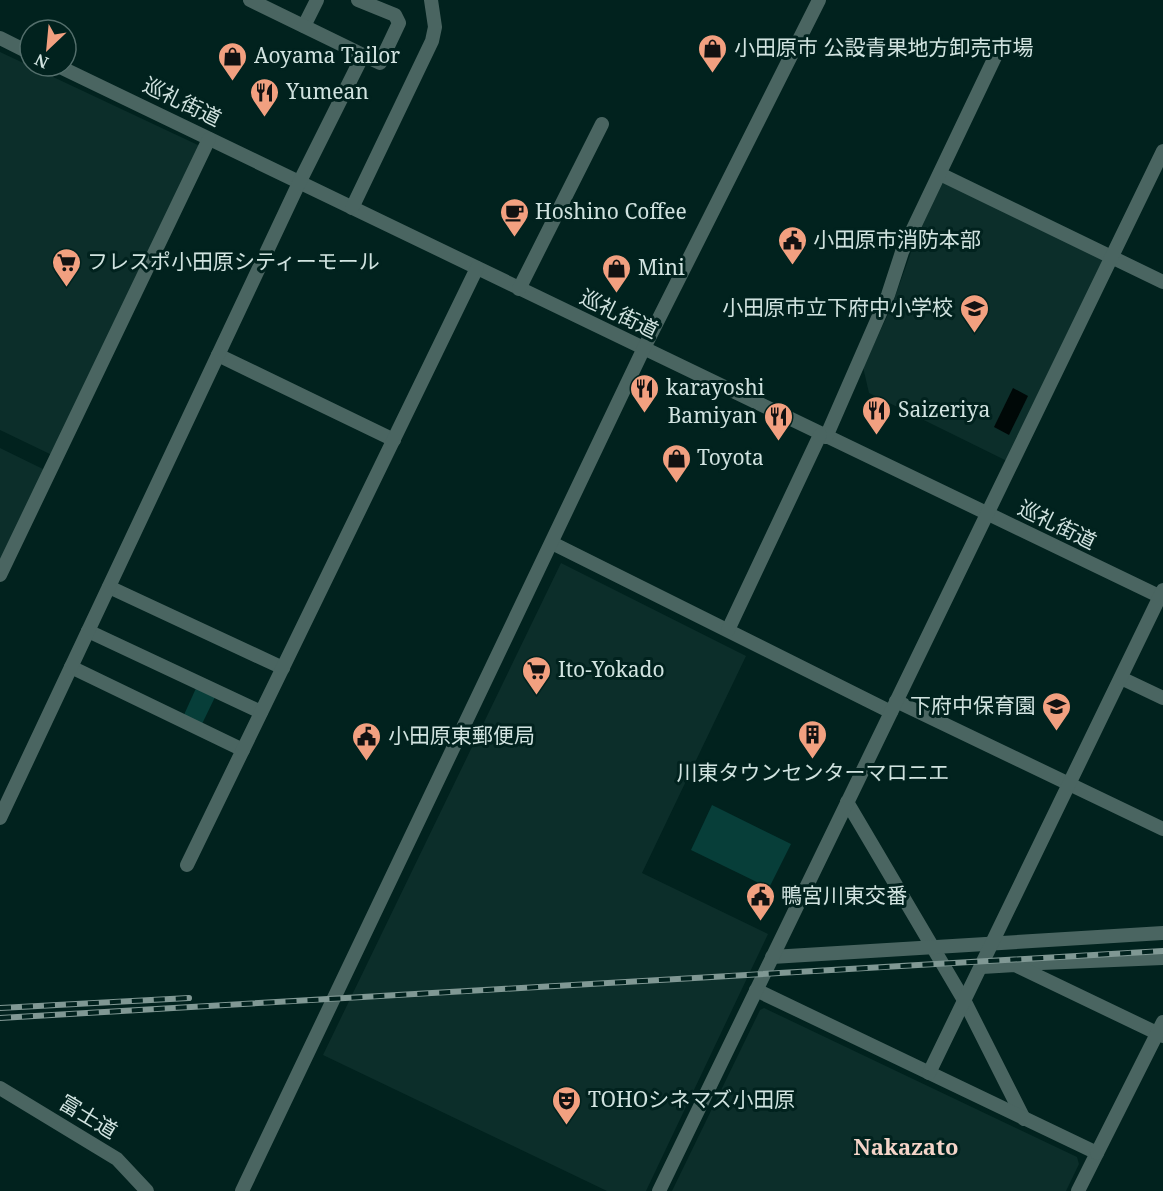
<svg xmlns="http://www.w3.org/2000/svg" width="1163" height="1191" font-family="'Noto Serif','Noto Sans JP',serif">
	<rect width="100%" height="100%" fill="#01221e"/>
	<g fill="#0c2e2a">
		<path d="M 0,52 L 200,146 L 52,455 L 0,430 Z"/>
		<path d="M 944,180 L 1107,258 L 1009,462 L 869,393 L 863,367 L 891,308 L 915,241 Z"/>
		<path d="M 0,448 L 45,470 L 0,564 Z"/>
		<path d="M 561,563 L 746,656 L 642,873 L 768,934 L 646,1191 L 607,1191 L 323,1055 Z"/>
		<path d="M 764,1008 L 1077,1157 L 1079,1164 L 1066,1191 L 672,1191 L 760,1010 Z"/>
	</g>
	<g fill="#073e39">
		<path d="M 197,686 L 216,695 L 201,726 L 183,717 Z"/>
		<path d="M 712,805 L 791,844 L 769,888 L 691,850 Z"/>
	</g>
	<path fill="#000807" d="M 1013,388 L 1028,396 L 1009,435 L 994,427 Z"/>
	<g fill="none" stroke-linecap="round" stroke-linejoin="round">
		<g stroke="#4a6561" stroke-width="14">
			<path d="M 358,0 L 395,15 L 399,23 L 380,63 L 363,55"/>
			<path d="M 304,26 L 317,0"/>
			<path d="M 0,38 L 30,53"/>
			<path d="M 58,66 L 1163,598"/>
			<path d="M 940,174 L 1163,282"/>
			<path d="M 352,208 L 432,41 L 435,27 L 431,0"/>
			<path d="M 519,289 L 602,124"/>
			<path d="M 218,355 L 394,440"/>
			<path d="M 826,437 L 888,295 L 902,252 L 995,57"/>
			<path d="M 552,543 L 891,712"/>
			<path d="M 0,575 L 209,139"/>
			<path d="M 109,587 L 283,668"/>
			<path d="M 728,630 L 820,435"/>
			<path d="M 88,631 L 261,712"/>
			<path d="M 71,667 L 243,750"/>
			<path d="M 1121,678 L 1163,698"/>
			<path d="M 896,701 L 1163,829"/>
			<path d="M 847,802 L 965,1002 L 1024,1119"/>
			<path d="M 0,818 L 299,183 L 363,55 L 250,0"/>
			<path d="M 187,865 L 477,268"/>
			<path d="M 772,957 L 1163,933"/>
			<path d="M 1017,964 L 1163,958"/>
			<path d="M 982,967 L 1015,965 L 1163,1036"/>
			<path d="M 756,990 L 1097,1153 L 1078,1191"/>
			<path d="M 929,1073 L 1163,590"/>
			<path d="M 0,1088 L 117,1159 L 147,1191"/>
			<path d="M 1097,1153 L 1163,1022"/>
			<path d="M 242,1191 L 643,350 L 819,0"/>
			<path d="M 659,1191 L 1163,151"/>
		</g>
		<defs>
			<g id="rail">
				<path d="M 0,1008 L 189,998"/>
				<path d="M 0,1018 L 1163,951"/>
			</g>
		</defs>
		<use href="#rail" stroke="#809894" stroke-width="6"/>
		<use href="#rail" stroke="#01221e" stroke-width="4" stroke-dasharray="11" stroke-linecap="butt"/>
	</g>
	<defs>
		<symbol id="shop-pin" viewBox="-11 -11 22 30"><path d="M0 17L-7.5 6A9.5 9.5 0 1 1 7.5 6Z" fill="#f2a080" stroke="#01221e"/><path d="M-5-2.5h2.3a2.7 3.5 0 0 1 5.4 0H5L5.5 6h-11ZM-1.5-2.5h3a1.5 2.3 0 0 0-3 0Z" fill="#111"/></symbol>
		<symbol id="restaurant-pin" viewBox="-11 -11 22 30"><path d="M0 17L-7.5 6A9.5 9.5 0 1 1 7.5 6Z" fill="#f2a080" stroke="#01221e"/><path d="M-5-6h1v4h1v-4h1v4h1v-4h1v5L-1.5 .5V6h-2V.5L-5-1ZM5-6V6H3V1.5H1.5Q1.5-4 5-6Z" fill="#111"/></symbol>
		<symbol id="cafe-pin" viewBox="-11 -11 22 30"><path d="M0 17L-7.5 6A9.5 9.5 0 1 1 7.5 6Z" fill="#f2a080" stroke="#01221e"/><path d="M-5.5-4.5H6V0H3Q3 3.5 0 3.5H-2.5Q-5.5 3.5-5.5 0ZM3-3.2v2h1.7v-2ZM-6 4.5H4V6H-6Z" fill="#111"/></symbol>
		<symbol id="civic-pin" viewBox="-11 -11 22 30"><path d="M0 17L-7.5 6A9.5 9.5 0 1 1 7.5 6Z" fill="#f2a080" stroke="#01221e"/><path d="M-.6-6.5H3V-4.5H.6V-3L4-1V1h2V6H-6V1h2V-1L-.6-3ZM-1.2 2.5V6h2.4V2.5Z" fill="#111"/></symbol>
		<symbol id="supermarket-pin" viewBox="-11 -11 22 30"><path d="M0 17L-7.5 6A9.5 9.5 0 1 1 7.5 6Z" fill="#f2a080" stroke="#01221e"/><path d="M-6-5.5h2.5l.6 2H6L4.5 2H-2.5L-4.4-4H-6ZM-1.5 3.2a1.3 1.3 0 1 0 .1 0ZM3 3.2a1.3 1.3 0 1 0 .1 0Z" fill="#111"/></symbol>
		<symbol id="school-pin" viewBox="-11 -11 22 30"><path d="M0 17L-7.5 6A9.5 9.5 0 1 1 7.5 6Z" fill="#f2a080" stroke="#01221e"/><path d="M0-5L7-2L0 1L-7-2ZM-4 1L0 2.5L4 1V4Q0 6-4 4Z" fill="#111"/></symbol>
		<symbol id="building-pin" viewBox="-11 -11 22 30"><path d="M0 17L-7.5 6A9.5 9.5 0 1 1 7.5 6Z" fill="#f2a080" stroke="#01221e"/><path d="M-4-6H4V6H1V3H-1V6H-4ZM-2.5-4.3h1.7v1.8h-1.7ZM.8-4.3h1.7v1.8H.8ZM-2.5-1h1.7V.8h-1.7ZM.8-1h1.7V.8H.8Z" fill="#111"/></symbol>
		<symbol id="theatre-pin" viewBox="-11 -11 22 30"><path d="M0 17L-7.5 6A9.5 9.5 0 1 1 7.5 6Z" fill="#f2a080" stroke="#01221e"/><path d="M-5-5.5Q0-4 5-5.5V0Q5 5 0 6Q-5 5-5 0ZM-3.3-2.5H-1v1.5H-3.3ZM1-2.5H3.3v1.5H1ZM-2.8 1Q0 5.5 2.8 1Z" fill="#111"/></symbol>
	</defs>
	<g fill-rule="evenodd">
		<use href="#shop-pin" x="696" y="32" width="33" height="45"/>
		<use href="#shop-pin" x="216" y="40" width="33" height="45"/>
		<use href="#restaurant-pin" x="248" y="76" width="33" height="45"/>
		<use href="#cafe-pin" x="498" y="196" width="33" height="45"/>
		<use href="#civic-pin" x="776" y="224" width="33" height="45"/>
		<use href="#supermarket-pin" x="50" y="246" width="33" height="45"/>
		<use href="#shop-pin" x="600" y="252" width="33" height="45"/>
		<use href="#school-pin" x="958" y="292" width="33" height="45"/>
		<use href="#restaurant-pin" x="628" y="372" width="33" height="45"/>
		<use href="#restaurant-pin" x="860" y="394" width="33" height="45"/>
		<use href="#restaurant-pin" x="762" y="400" width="33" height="45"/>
		<use href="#shop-pin" x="660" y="442" width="33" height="45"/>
		<use href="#supermarket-pin" x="520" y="654" width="33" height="45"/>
		<use href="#school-pin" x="1040" y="690" width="33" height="45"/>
		<use href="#building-pin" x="796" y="718" width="33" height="45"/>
		<use href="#civic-pin" x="350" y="720" width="33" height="45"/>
		<use href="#civic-pin" x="744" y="880" width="33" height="45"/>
		<use href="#theatre-pin" x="550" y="1084" width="33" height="45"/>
	</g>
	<g text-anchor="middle" stroke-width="6" stroke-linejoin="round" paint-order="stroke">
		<g font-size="21" fill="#d1e3e0" stroke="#01221e" text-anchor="start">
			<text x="734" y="55">小田原市 公設青果地方卸売市場</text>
			<text x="254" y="63">Aoyama Tailor</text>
			<text x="286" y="99">Yumean</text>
			<text x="535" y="219">Hoshino Coffee</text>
			<text x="813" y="247">小田原市消防本部</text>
			<text x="87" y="269">フレスポ小田原シティーモール</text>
			<text x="638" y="275">Mini</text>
			<text x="953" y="315" text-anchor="end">小田原市立下府中小学校</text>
			<text x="666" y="395">karayoshi</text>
			<text x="898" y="417">Saizeriya</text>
			<text x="757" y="423" text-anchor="end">Bamiyan</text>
			<text x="697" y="465">Toyota</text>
			<text x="558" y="677">Ito-Yokado</text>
			<text x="1036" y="713" text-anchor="end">下府中保育園</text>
			<text x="388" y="743">小田原東郵便局</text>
			<text x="813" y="780" text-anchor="middle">川東タウンセンターマロニエ</text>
			<text x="781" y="903">鴨宮川東交番</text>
			<text x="588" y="1107">TOHOシネマズ小田原</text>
		</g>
		<g font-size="21" fill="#d1e3e0" stroke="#01221e">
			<text transform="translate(182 102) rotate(26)" y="7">巡礼街道</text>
			<text transform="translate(619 314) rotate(26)" y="7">巡礼街道</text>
			<text transform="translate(1057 525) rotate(26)" y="7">巡礼街道</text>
			<text transform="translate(88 1117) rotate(31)" y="7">富士道</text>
		</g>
		<g font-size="22" font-weight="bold" fill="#f4d4c8" stroke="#01221e">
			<text x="906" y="1155">Nakazato</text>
		</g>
	</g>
	<g transform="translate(48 48) rotate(206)"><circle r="28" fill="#01221e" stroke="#546f6c" stroke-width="1.5"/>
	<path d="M0-4.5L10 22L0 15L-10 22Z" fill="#f2a080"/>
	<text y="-9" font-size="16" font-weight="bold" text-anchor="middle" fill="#d1e3e0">N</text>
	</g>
</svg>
